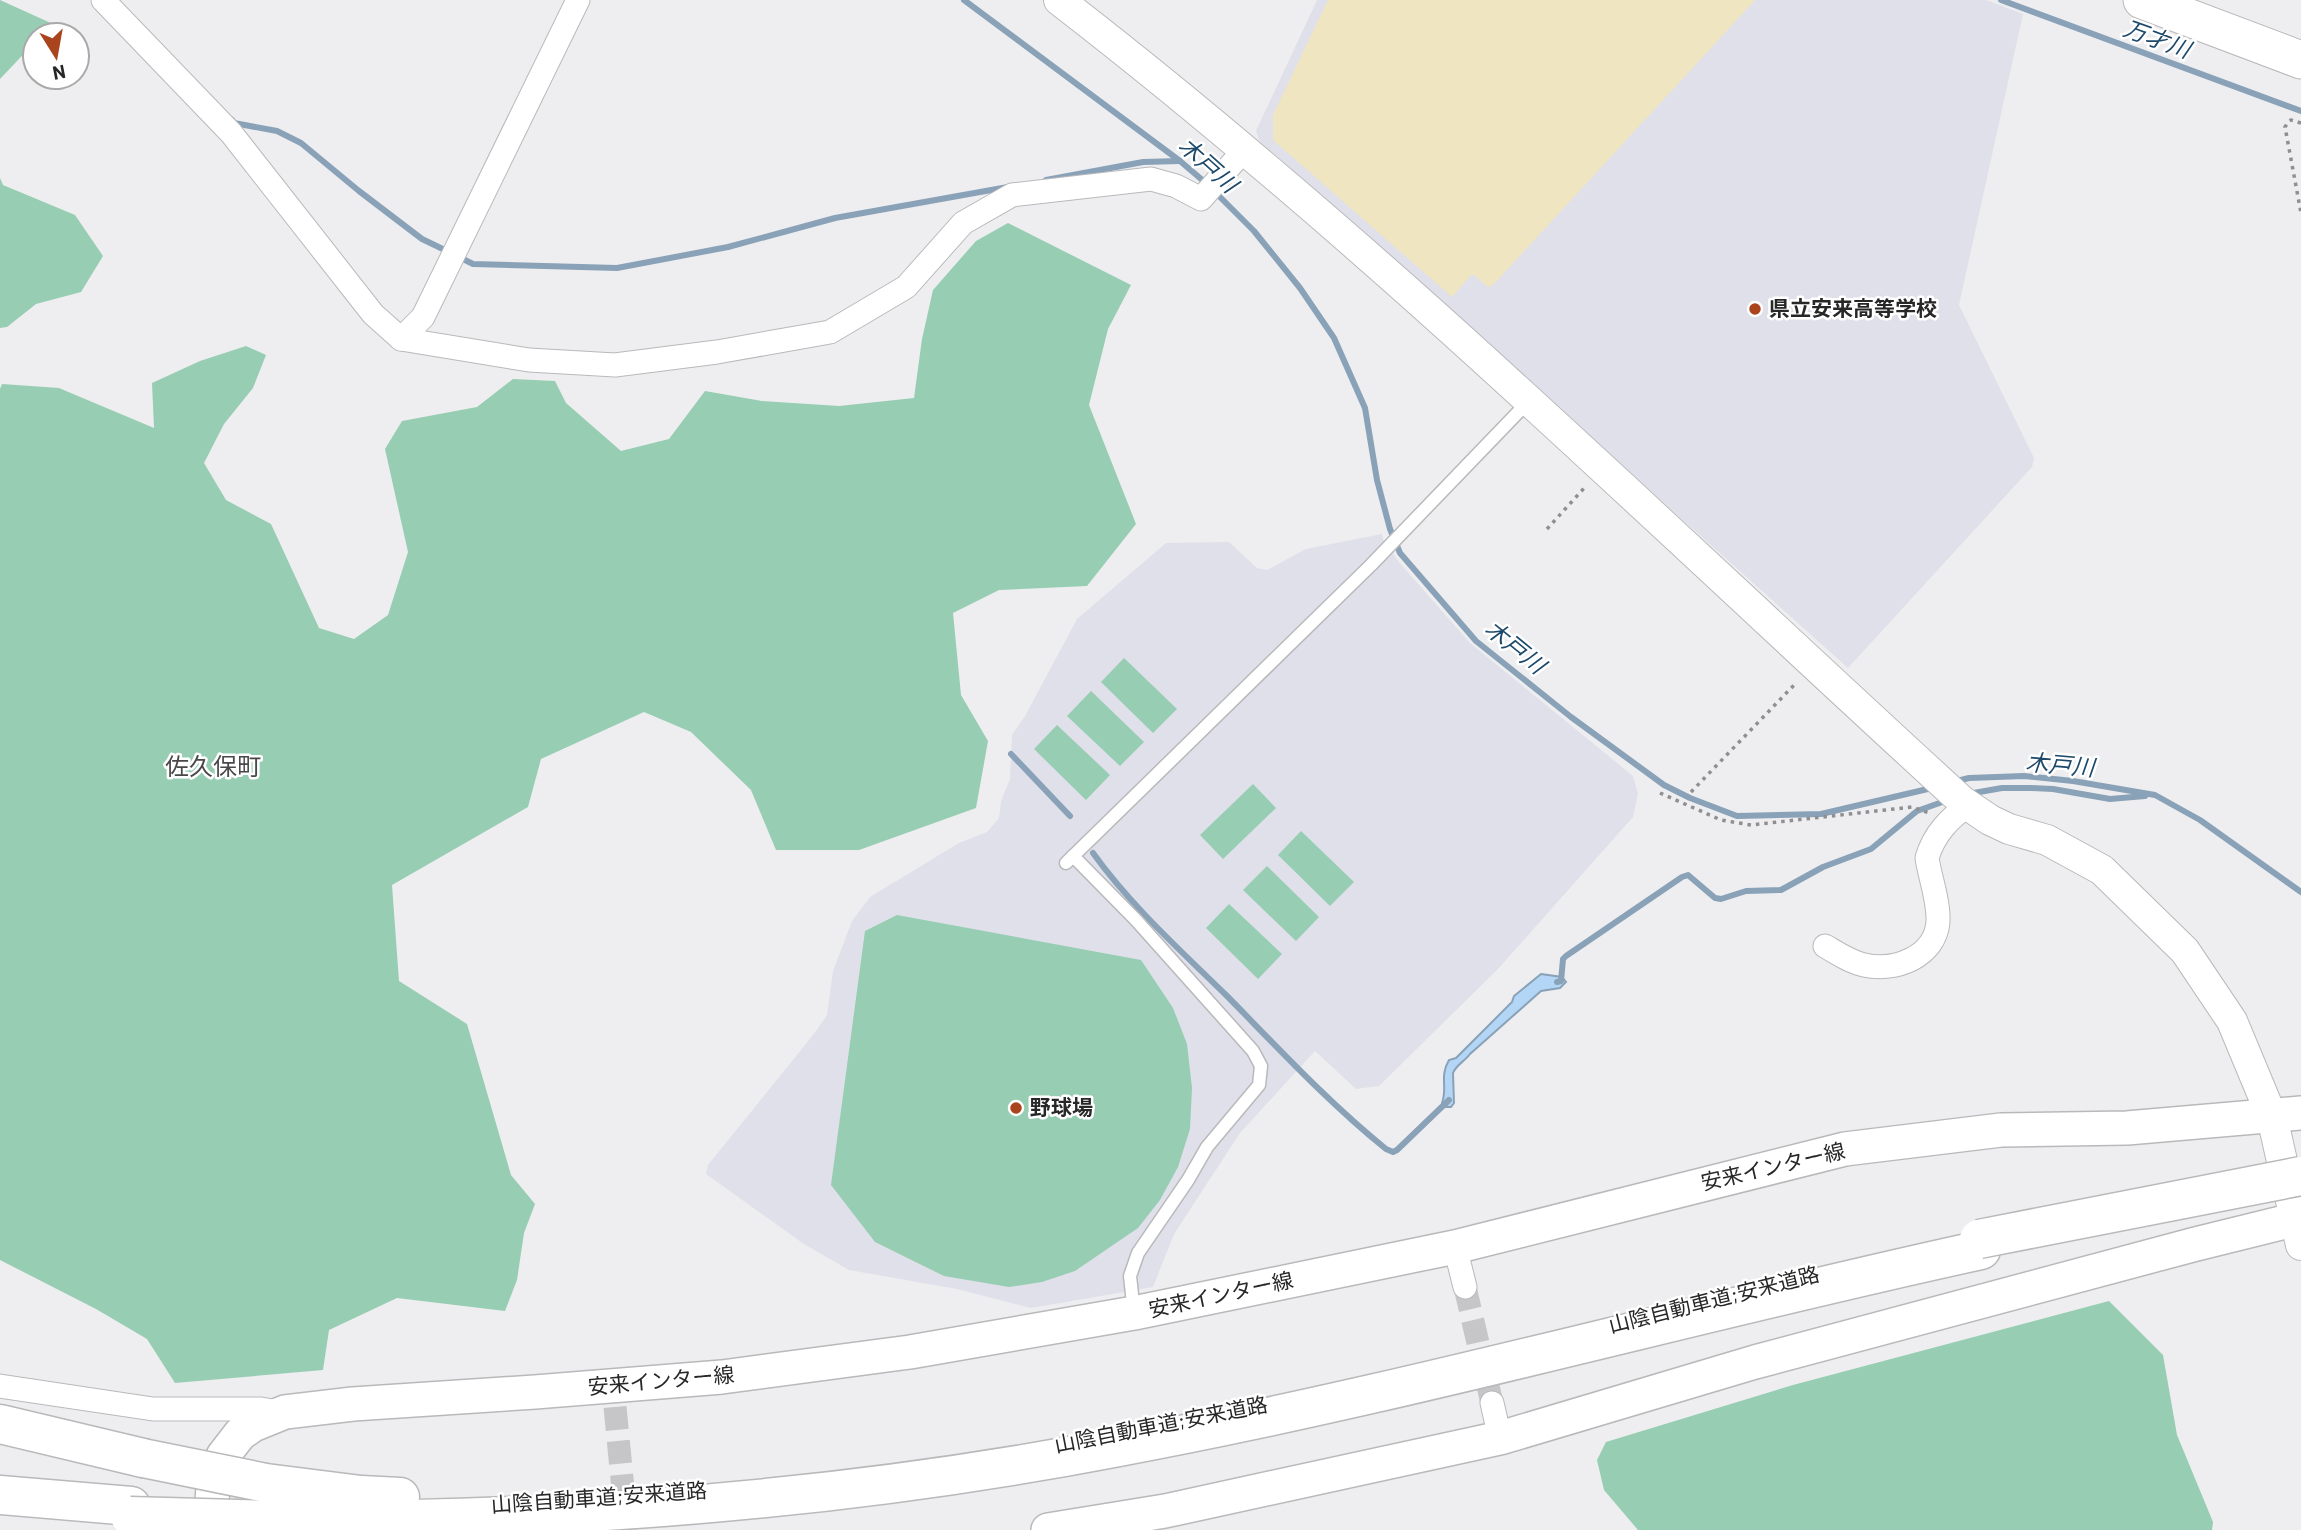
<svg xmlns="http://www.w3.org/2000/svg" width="2301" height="1530" font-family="Barlow,'Noto Sans JP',sans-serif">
	<rect width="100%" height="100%" fill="#eeeef0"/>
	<g fill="#dfe0e9">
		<path d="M 1317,0 L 1986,0 L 2023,14 L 1959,305 L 2034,458 L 2032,467 L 1848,668 L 1259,140 L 1256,131 Z"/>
		<path d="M 1382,534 L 1383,539 L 1398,561 L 1470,643 L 1633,776 L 1638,794 L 1633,817 L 1497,970 L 1379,1086 L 1356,1089 L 1315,1051 L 1240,1133 L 1174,1234 L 1153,1287 L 1031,1308 L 957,1289 L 849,1270 L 804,1244 L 706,1174 L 708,1165 L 813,1035 L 827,1015 L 833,971 L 852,921 L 870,897 L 959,843 L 987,832 L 999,818 L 1001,801 L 1010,779 L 1012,735 L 1025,716 L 1077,619 L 1166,543 L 1229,542 L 1257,568 L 1267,570 L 1306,549 Z"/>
	</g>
	<g fill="#97cdb3">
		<path d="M 0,0 L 53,24 L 42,35 L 35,35 L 35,42 L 0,79 Z"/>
		<path d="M 0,178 L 3,185 L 75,215 L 103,256 L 81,292 L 36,304 L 7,327 L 0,328 Z"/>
		<path d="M 1008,223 L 1131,285 L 1108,329 L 1089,405 L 1136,524 L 1087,586 L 999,590 L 953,613 L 961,695 L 988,741 L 976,808 L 859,850 L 776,850 L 751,790 L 691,732 L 644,712 L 541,759 L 528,807 L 392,885 L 399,981 L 467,1024 L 511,1175 L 535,1204 L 524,1233 L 517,1280 L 505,1311 L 397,1298 L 329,1330 L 323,1370 L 175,1383 L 147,1339 L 96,1309 L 0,1260 L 0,389 L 2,384 L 59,388 L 154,428 L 152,383 L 200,361 L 246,346 L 266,355 L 253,388 L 224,424 L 204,463 L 226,500 L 271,524 L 319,628 L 354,639 L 388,615 L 408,552 L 385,449 L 402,421 L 477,407 L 513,379 L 555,381 L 566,403 L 621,451 L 669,439 L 705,391 L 762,401 L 839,406 L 914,398 L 922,339 L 933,290 L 976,241 Z"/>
		<path d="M 1124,658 L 1177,709 L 1153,733 L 1101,682 Z"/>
		<path d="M 1091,691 L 1144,742 L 1120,766 L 1067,716 Z"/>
		<path d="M 1057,725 L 1110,775 L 1086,800 L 1034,749 Z"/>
		<path d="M 1253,784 L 1276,808 L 1223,859 L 1200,835 Z"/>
		<path d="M 1301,831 L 1354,882 L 1330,906 L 1278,855 Z"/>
		<path d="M 1267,866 L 1319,917 L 1296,941 L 1243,890 Z"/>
		<path d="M 1229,904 L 1282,954 L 1258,979 L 1206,928 Z"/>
		<path d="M 897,915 L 1141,960 L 1173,1008 L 1187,1044 L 1192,1088 L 1190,1129 L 1178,1167 L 1160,1200 L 1138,1228 L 1075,1271 L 1042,1282 L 1009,1287 L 944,1276 L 875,1242 L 831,1185 L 865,931 Z"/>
		<path d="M 2109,1301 L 2163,1355 L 2177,1435 L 2213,1522 L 2212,1530 L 1638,1530 L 1604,1490 L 1597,1460 L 1606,1442 L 1793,1385 Z"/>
	</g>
	<path fill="#efe5c0" d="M 1328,0 L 1755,0 L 1492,286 L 1488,287 L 1474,275 L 1471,275 L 1452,297 L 1273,140 L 1273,115 Z"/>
	<path fill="#b3d6f6" stroke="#89a2b8" stroke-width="2" d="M 1541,974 L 1562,977 L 1566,982 L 1560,988 L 1541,991 L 1470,1054 C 1465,1061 1456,1065 1453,1073 L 1454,1103 L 1451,1107 L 1445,1107 L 1442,1103 C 1448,1087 1439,1077 1449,1060 L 1456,1058 L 1512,1002 L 1514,996 Z"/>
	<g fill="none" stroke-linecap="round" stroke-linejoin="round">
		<g stroke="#89a2b8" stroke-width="6">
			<path d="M 964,0 L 1180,161 L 1207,184"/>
			<path d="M 2001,0 L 2301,111"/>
			<path d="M 232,120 L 234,123 L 277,131 L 301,143 L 359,191 L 422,239 L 449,252"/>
			<path d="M 1046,180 L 1143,162 L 1180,161"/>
			<path d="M 1215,192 L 1254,231 L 1300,288 L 1334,338 L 1365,408 L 1377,480 L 1390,529 L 1400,553 L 1476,641 L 1571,717 L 1664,785 L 1690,798 L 1737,816 L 1821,814 L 1932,788"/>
			<path d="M 459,257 L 473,264 L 617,268 L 728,247 L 835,218 L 1008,187"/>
			<path d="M 1011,754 L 1070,816"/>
			<path d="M 1953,782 L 1969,778 L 2024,776 L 2073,781 L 2155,795 L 2200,820 L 2301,892"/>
			<path d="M 1968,794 L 2002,788 L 2031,788 L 2053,789 L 2110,799 L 2145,796"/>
			<path d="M 1093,853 C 1131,906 1181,951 1228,997 C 1279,1049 1329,1103 1386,1149 L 1393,1152 L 1397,1150 L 1449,1100"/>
			<path d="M 1557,982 L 1561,981 L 1563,959 L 1566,956 L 1682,877 L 1688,875 L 1715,898 L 1721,899 L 1746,891 L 1781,890 L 1823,867 L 1871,849 L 1917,811 L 1948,800"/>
		</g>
		<g stroke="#c6c6c8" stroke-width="23" stroke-dasharray="23 11" stroke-linecap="butt">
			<path d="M 1465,1287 L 1492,1403"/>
			<path d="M 615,1407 L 627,1530"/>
		</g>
		<defs>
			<g id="service">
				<path d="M 1073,856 L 1136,920 L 1253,1051 L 1261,1066 L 1259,1085 L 1207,1147 L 1188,1180 L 1138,1253 L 1130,1276 L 1134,1313"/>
				<path d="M 1066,863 L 1371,565 L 1528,402"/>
			</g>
			<g id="minor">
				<path d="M 103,0 L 231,133 L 373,314 L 401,339 L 529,360 L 615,365 L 717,352 L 830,332 L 906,287 L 963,223 L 1012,195 L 1151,179 L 1176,186 L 1201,199 L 1245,149"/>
				<path d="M 401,339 L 423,317 L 578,0"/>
				<path d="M 1825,946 C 1837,953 1850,962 1864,965 C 1895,972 1935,957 1938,922 C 1939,901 1930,878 1927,858 C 1934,834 1949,819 1968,805"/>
				<path d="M 1455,1247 L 1465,1287"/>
				<path d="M 0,1386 L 153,1409 L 261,1409 L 278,1412"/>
				<path d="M 1492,1403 L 1500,1438"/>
			</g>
			<path id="tertiary" d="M 1059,0 C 1378,246 1665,530 1962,801 L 1990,820 L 2009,829 L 2047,840 L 2102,870 L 2185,951 L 2232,1021 L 2272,1117 L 2301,1245"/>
			<g id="secondary">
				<path d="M 210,1530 L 213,1487 L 223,1456 L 240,1434 L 253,1425 L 285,1412 L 353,1404 L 535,1392 L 722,1377 L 910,1352 L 1134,1313 L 1455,1247 L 1845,1149 L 2001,1130 L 2127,1128 L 2301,1113"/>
				<path d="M 1048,1530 L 1165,1511 L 1500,1438 L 1755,1362 L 2196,1244 L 2301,1218"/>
			</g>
			<path id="primary" d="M 2142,0 L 2301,60"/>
			<g id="motorway">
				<path d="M 0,1424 L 143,1458"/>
				<path d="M 266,1483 L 361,1495 L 400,1497"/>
				<path d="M 0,1495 L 131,1506"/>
				<path d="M 271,1520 C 553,1522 836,1501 1113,1448 C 1405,1394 1691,1313 1981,1250"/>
			</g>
		</defs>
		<use href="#service" stroke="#b9b9bb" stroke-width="15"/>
		<use href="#minor" stroke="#b9b9bb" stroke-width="25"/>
		<use href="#tertiary" stroke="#b9b9bb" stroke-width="32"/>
		<use href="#secondary" stroke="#b9b9bb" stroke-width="36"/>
		<use href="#primary" stroke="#b9b9bb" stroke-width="39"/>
		<use href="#motorway" stroke="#b9b9bb" stroke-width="41"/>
		<g stroke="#8f8f91" stroke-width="3.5" stroke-dasharray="3.5 5" stroke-linecap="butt">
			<path d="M 2301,123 L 2291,120 L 2288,122 L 2285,127 L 2301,213"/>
			<path d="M 1547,529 L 1586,486"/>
			<path d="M 1691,792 L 1797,682"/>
			<path d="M 1660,793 L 1721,820 L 1751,825 L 1912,807 L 1929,813"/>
		</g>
		<use href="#service" stroke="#fff" stroke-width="12"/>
		<use href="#minor" stroke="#fff" stroke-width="23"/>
		<use href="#tertiary" stroke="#fff" stroke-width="30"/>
		<use href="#secondary" stroke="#fff" stroke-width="33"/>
		<use href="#primary" stroke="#fff" stroke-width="37"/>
		<use href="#motorway" stroke="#fff" stroke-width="38"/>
		<defs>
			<g id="motorway-bridge">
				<path d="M 1979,1239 L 2301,1176"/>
				<path d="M 143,1458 L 266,1483"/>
				<path d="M 130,1516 L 271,1520"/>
			</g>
		</defs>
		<use href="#motorway-bridge" stroke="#b9b9bb" stroke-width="41" stroke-linecap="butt"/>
		<use href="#motorway-bridge" stroke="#fff" stroke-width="38"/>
	</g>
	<g fill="#aa441c" stroke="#fff" stroke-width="2.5">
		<circle cx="1755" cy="309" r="7"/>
		<circle cx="1016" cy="1108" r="7"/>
	</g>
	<g text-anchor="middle" stroke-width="5" stroke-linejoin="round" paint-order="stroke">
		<g font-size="21" font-weight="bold" fill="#272728" stroke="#fff" text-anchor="start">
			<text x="1769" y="316">県立安来高等学校</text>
			<text x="1030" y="1115">野球場</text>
		</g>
		<g font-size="21" fill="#272728" stroke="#fff">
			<text transform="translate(1773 1167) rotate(-13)" y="7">安来インター線</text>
			<text transform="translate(1221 1295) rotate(-12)" y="7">安来インター線</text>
			<text transform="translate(1714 1300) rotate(-14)" y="7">山陰自動車道;安来道路</text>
			<text transform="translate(661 1381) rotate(-5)" y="7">安来インター線</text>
			<text transform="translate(1161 1425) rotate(-11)" y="7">山陰自動車道;安来道路</text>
			<text transform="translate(599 1498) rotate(-4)" y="7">山陰自動車道;安来道路</text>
		</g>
		<g font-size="23" font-style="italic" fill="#1d496b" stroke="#fff">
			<text transform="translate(2157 39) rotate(20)" y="8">万才川</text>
			<text transform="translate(1208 165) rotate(42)" y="8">木戸川</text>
			<text transform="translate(1515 647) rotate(39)" y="8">木戸川</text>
			<text transform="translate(2060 765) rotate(5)" y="8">木戸川</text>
		</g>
		<g font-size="24" fill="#48484a" stroke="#fff">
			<text x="213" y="775">佐久保町</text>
		</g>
	</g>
	<g transform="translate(56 56) rotate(169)"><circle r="33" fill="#ffffff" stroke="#a9a9a9" stroke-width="2"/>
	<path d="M0-5L12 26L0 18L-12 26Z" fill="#aa441c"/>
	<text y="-10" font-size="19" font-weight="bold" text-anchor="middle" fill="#272728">N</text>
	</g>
</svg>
